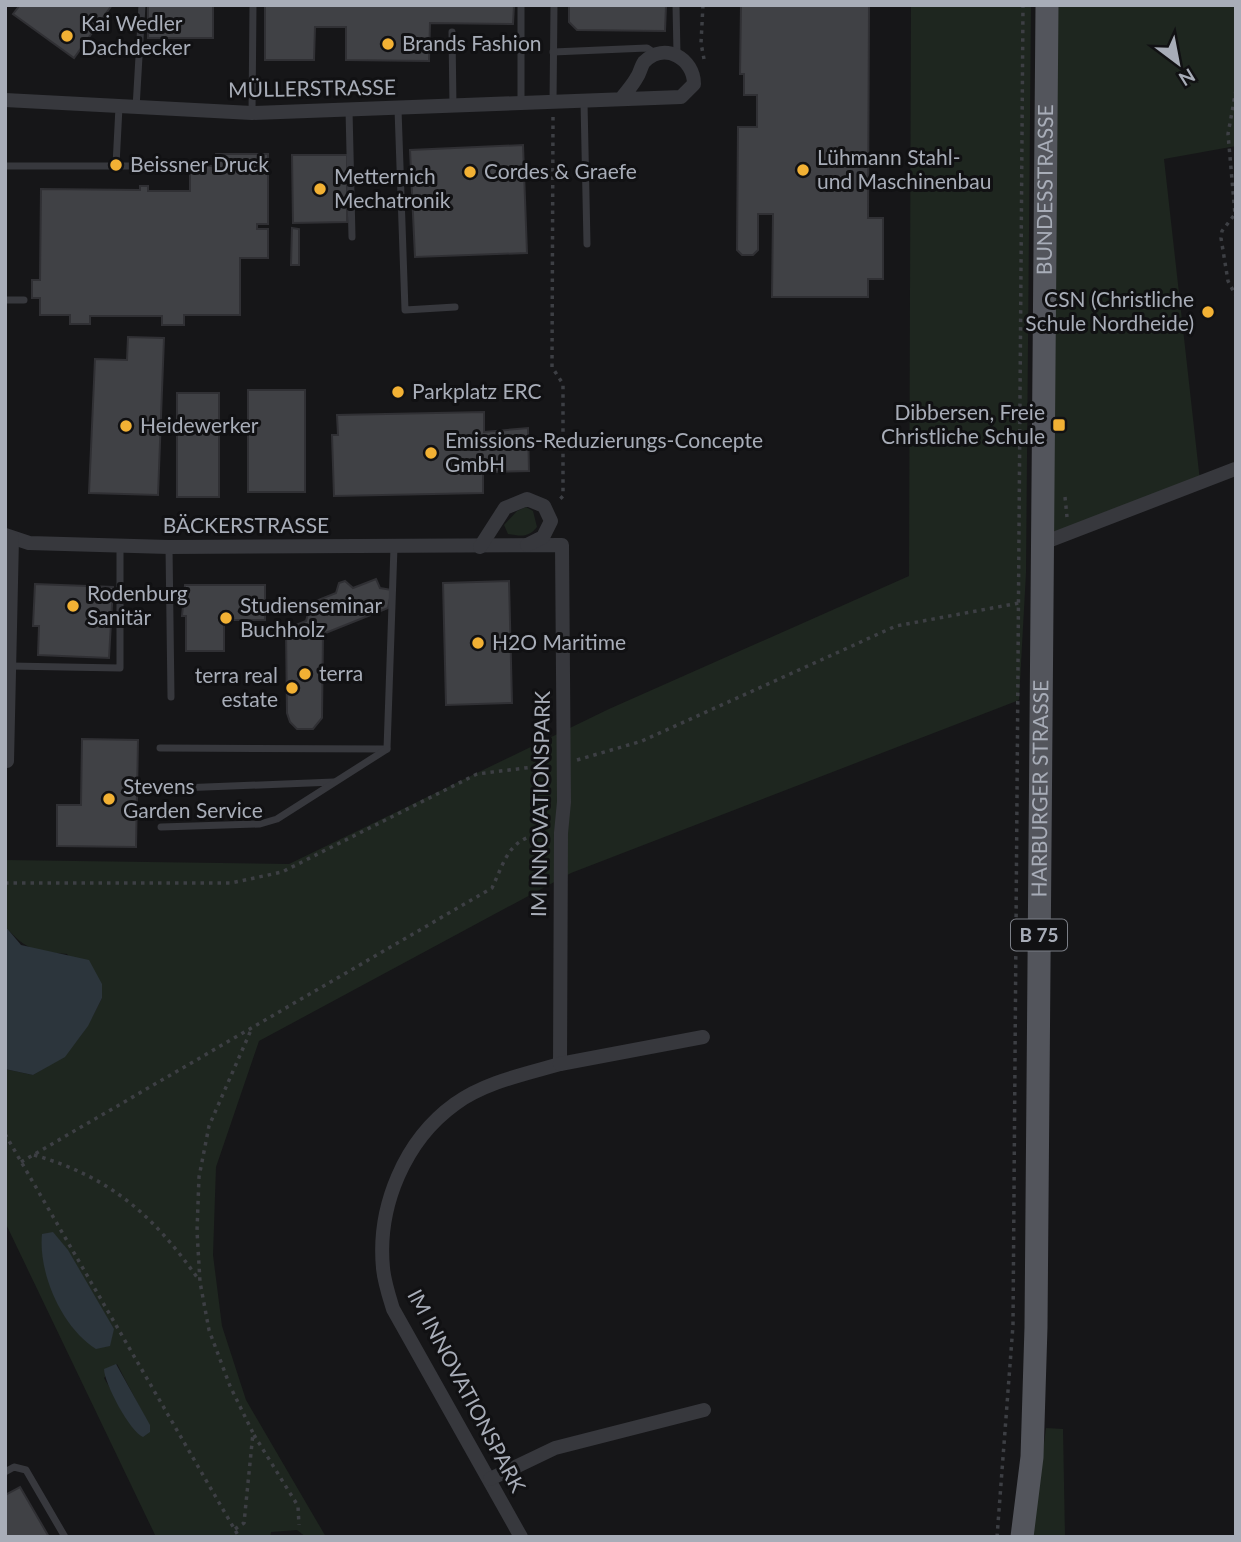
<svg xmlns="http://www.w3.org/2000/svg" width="1241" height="1542" font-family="Lato,sans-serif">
	<rect width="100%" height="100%" fill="#161618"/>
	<g fill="#1e261f" fill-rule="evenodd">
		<path d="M 911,5 L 1031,5 L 1026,573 L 1019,700 L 571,873 L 259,1041 L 216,1167 L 213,1255 L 222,1326 L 246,1400 L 326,1537 L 306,1537 L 297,1530 L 271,1532 L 270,1537 L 156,1537 L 5,1222 L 5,1069 L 33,1075 C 72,1053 82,1038 102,998 L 67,954 C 36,951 26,951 5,926 L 5,860 L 289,864 L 609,709 L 909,576 ZM 117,1364 L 139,1406 L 114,1395 L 104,1378 Z"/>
		<path d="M 1047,5 L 1236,5 L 1236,146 L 1164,159 L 1200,481 L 1043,543 Z"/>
		<path d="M 526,507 L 533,511 L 537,527 C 528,538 521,536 508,534 L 504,525 L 517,511 Z"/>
		<path d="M 1046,1428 L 1063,1429 L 1065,1537 L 1032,1537 Z"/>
	</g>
	<g fill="#2c353c">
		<path d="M 5,926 L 21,945 L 89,960 L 102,984 L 102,998 L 88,1026 L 65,1057 L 33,1075 L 5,1069 Z"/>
		<path d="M 53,1232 L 68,1250 L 114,1329 L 110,1346 L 96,1349 C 62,1328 38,1273 42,1234 Z"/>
		<path d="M 116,1364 L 150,1425 L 150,1432 L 143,1437 C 130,1432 104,1383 104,1369 Z"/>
	</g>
	<g fill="#404145" stroke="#303034" stroke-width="2">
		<path d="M 20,5 L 112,5 L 74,58 L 13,14 Z"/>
		<rect x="148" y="5" width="65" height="33"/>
		<path d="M 265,5 L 514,5 L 513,24 L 430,23 L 429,61 L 346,60 L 346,27 L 315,27 L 314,60 L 265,60 Z"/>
		<path d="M 569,5 L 666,5 L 665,31 L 577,30 L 569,22 Z"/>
		<path d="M 741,5 L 869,5 L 868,218 L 883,218 L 883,279 L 868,279 L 868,297 L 772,297 L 773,214 L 758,214 L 758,250 L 753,255 L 742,255 L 737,250 L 738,127 L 757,127 L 757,95 L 744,95 L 744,74 L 740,74 Z"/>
		<path d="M 523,145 L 527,253 L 415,257 L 410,150 Z"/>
		<path d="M 216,154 L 268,154 L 268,224 L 257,224 L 257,229 L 268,229 L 268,258 L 240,258 L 240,315 L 184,315 L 184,325 L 162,325 L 162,316 L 90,316 L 90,324 L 70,324 L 70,315 L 40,315 L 40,298 L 32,298 L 32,280 L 40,280 L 41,189 L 140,190 L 140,186 L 148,186 L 148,191 L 190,191 L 190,166 L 215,166 Z"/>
		<path d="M 292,155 L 347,155 L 347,222 L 293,223 Z"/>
		<path d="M 292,228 L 299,229 L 299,265 L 291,265 Z"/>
		<path d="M 128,337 L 164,338 L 158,495 L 89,493 L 95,359 L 127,360 Z"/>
		<rect x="248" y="390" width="57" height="102"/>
		<rect x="177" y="393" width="42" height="104"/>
		<path d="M 484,412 L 484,432 L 528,428 L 529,471 L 483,472 L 483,493 L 334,496 L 332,435 L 338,435 L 337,415 Z"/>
		<path d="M 376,579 L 380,588 L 392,590 L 388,608 L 323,634 L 322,718 L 313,729 L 297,729 L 290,722 L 287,713 L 286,629 L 306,621 L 311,603 L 336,593 L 339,583 L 345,581 L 353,588 Z"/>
		<path d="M 509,581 L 512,703 L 446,705 L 443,583 Z"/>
		<path d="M 35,584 L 113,587 L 109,658 L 38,655 L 39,626 L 33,626 Z"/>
		<path d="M 185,585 L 265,585 L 265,620 L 224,620 L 224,651 L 186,651 L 186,616 L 182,616 Z"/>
		<path d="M 82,739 L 138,740 L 136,847 L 57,846 L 57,805 L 81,805 Z"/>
		<path d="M 20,1487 L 49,1537 L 5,1537 L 5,1495 Z"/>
	</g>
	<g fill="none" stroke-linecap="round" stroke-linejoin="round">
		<g stroke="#3d3f44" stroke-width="3.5" stroke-dasharray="3.5 5" stroke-linecap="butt">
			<path d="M 703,5 L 701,43 L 704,59"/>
			<path d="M 1236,90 L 1228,134 L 1235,214 L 1222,231 L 1221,238 L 1228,281 L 1236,296"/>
			<path d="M 553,117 L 552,367 L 563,384 L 563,496 L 559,500"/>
			<path d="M 1065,497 L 1067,517"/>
			<path d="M 577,760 L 642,741 L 896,626 L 1019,603"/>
			<path d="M 5,883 L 231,883 L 282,872 L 477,774 L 549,765"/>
			<path d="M 5,1134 L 239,1537"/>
			<path d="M 34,1155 C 111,1177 154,1216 199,1280"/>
			<path d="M 21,1162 L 492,888 C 506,858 510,835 548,834"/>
			<path d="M 254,1435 L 298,1506 L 299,1525"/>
			<path d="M 235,1529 L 244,1523 L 253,1433 L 230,1386 L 209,1330 L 200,1282 L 197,1231 L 199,1177 L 209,1126 L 251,1030"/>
			<path d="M 997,1537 L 1013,1325 L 1023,5"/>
		</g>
		<g stroke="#37383d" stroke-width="7">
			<path d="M 676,5 L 677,54"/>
			<path d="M 452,32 L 453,107"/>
			<path d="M 553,52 L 647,48 L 656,54"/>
			<path d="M 584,102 L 587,244"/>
			<path d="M 521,103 L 521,5"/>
			<path d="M 553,103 L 554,5"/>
			<path d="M 136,108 L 142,5"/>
			<path d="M 398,109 L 405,310 L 455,307"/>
			<path d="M 349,110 L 352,237"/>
			<path d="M 252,113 L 253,5"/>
			<path d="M 116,165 L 119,107"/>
			<path d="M 5,166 L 176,166"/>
			<path d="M 5,300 L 24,300"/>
			<path d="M 169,547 L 171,697"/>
			<path d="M 10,666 L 120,668 L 120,546"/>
			<path d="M 160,748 L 387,749"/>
			<path d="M 155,789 L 334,782"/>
			<path d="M 161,827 L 260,824 L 277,819 L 387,749 L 394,547"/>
			<path d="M 5,1472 L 14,1467 L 26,1470 L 65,1537"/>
		</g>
		<g stroke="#37383d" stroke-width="14">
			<path d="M 5,100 L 252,113 L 681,97 L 694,84 C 694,59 665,41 644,62 C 641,66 640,73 637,77 C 633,85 626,92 621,99"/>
			<path d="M 5,535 L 29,543 L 169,547 L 562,545 L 564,802 L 561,833 L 560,1064 C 526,1074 485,1082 455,1104 C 405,1140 377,1206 383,1268 C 384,1281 389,1296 393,1309 L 521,1537"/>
			<path d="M 1043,543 L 1235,469"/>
			<path d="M 480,547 L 505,508 L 527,499 L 544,506 L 551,521 L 543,537 L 527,545"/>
			<path d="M 7,761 L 12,538"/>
			<path d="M 560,1064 L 703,1037"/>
			<path d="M 490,1479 L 555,1448 L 704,1410"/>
		</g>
		<path stroke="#53555c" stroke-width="23" id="s1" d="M 1022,1537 L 1032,1457 L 1036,1327 L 1047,5"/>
	</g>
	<g fill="#f2b134" stroke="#111113" stroke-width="2.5">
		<circle cx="67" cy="36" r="7"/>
		<circle cx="388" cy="44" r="7"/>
		<circle cx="116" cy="165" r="7"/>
		<circle cx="803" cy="170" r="7"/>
		<circle cx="470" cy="172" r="7"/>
		<circle cx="320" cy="189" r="7"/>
		<circle cx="1208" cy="312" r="7"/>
		<circle cx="398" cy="392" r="7"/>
		<rect x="1052" y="418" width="14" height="14" rx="3.5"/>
		<circle cx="126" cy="426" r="7"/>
		<circle cx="431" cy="453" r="7"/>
		<circle cx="73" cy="606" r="7"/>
		<circle cx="226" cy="618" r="7"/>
		<circle cx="478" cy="643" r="7"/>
		<circle cx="305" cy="674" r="7"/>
		<circle cx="292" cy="688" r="7"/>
		<circle cx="109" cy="799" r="7"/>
	</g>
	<g text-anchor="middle" stroke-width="6" stroke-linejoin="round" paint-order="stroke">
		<rect fill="#111113" stroke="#7b7e86" stroke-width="2" x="1011" y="919.5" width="56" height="31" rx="5"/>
		<g font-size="19" font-weight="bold" fill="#a8adb8">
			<text x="1039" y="942">B 75</text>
		</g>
		<g font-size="21" fill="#a8adb8" stroke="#111113" text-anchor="start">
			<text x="81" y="31">Kai Wedler<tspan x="81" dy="24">Dachdecker</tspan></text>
			<text x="402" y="51">Brands Fashion</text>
			<text x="817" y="165">Lühmann Stahl-<tspan x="817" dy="24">und Maschinenbau</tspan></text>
			<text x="130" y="172">Beissner Druck</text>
			<text x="484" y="179">Cordes &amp; Graefe</text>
			<text x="334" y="184">Metternich<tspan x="334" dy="24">Mechatronik</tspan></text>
			<text x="1194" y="307" text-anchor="end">CSN (Christliche<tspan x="1194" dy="24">Schule Nordheide)</tspan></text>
			<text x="412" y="399">Parkplatz ERC</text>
			<text x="1045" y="420" text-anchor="end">Dibbersen, Freie<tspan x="1045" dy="24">Christliche Schule</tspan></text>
			<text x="140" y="433">Heidewerker</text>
			<text x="445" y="448">Emissions-Reduzierungs-Concepte<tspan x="445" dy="24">GmbH</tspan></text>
			<text x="87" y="601">Rodenburg<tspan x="87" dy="24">Sanitär</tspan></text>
			<text x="240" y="613">Studienseminar<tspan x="240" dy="24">Buchholz</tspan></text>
			<text x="492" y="650">H2O Maritime</text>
			<text x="319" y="681">terra</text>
			<text x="278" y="683" text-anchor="end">terra real<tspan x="278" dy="24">estate</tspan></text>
			<text x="123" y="794">Stevens<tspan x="123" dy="24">Garden Service</tspan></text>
		</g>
		<g font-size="21" fill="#a8adb8" stroke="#111113">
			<text transform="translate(312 89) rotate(-1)" y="7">MÜLLERSTRASSE</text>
			<text dy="7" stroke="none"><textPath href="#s1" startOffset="1348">BUNDESSTRASSE</textPath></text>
			<text x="246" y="533">BÄCKERSTRASSE</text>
			<text dy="7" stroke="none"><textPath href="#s1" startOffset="749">HARBURGER STRASSE</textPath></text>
			<text transform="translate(541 804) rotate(-89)" y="7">IM INNOVATIONSPARK</text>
			<text transform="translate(466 1391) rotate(62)" y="7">IM INNOVATIONSPARK</text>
		</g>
	</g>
	<rect width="1241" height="1542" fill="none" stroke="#a8adb8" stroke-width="14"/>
	<g transform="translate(1178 63) rotate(148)" stroke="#111113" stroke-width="5" paint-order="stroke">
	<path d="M0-5L12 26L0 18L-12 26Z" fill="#a8adb8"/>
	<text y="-10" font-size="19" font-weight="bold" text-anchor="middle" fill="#a8adb8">N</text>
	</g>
</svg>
